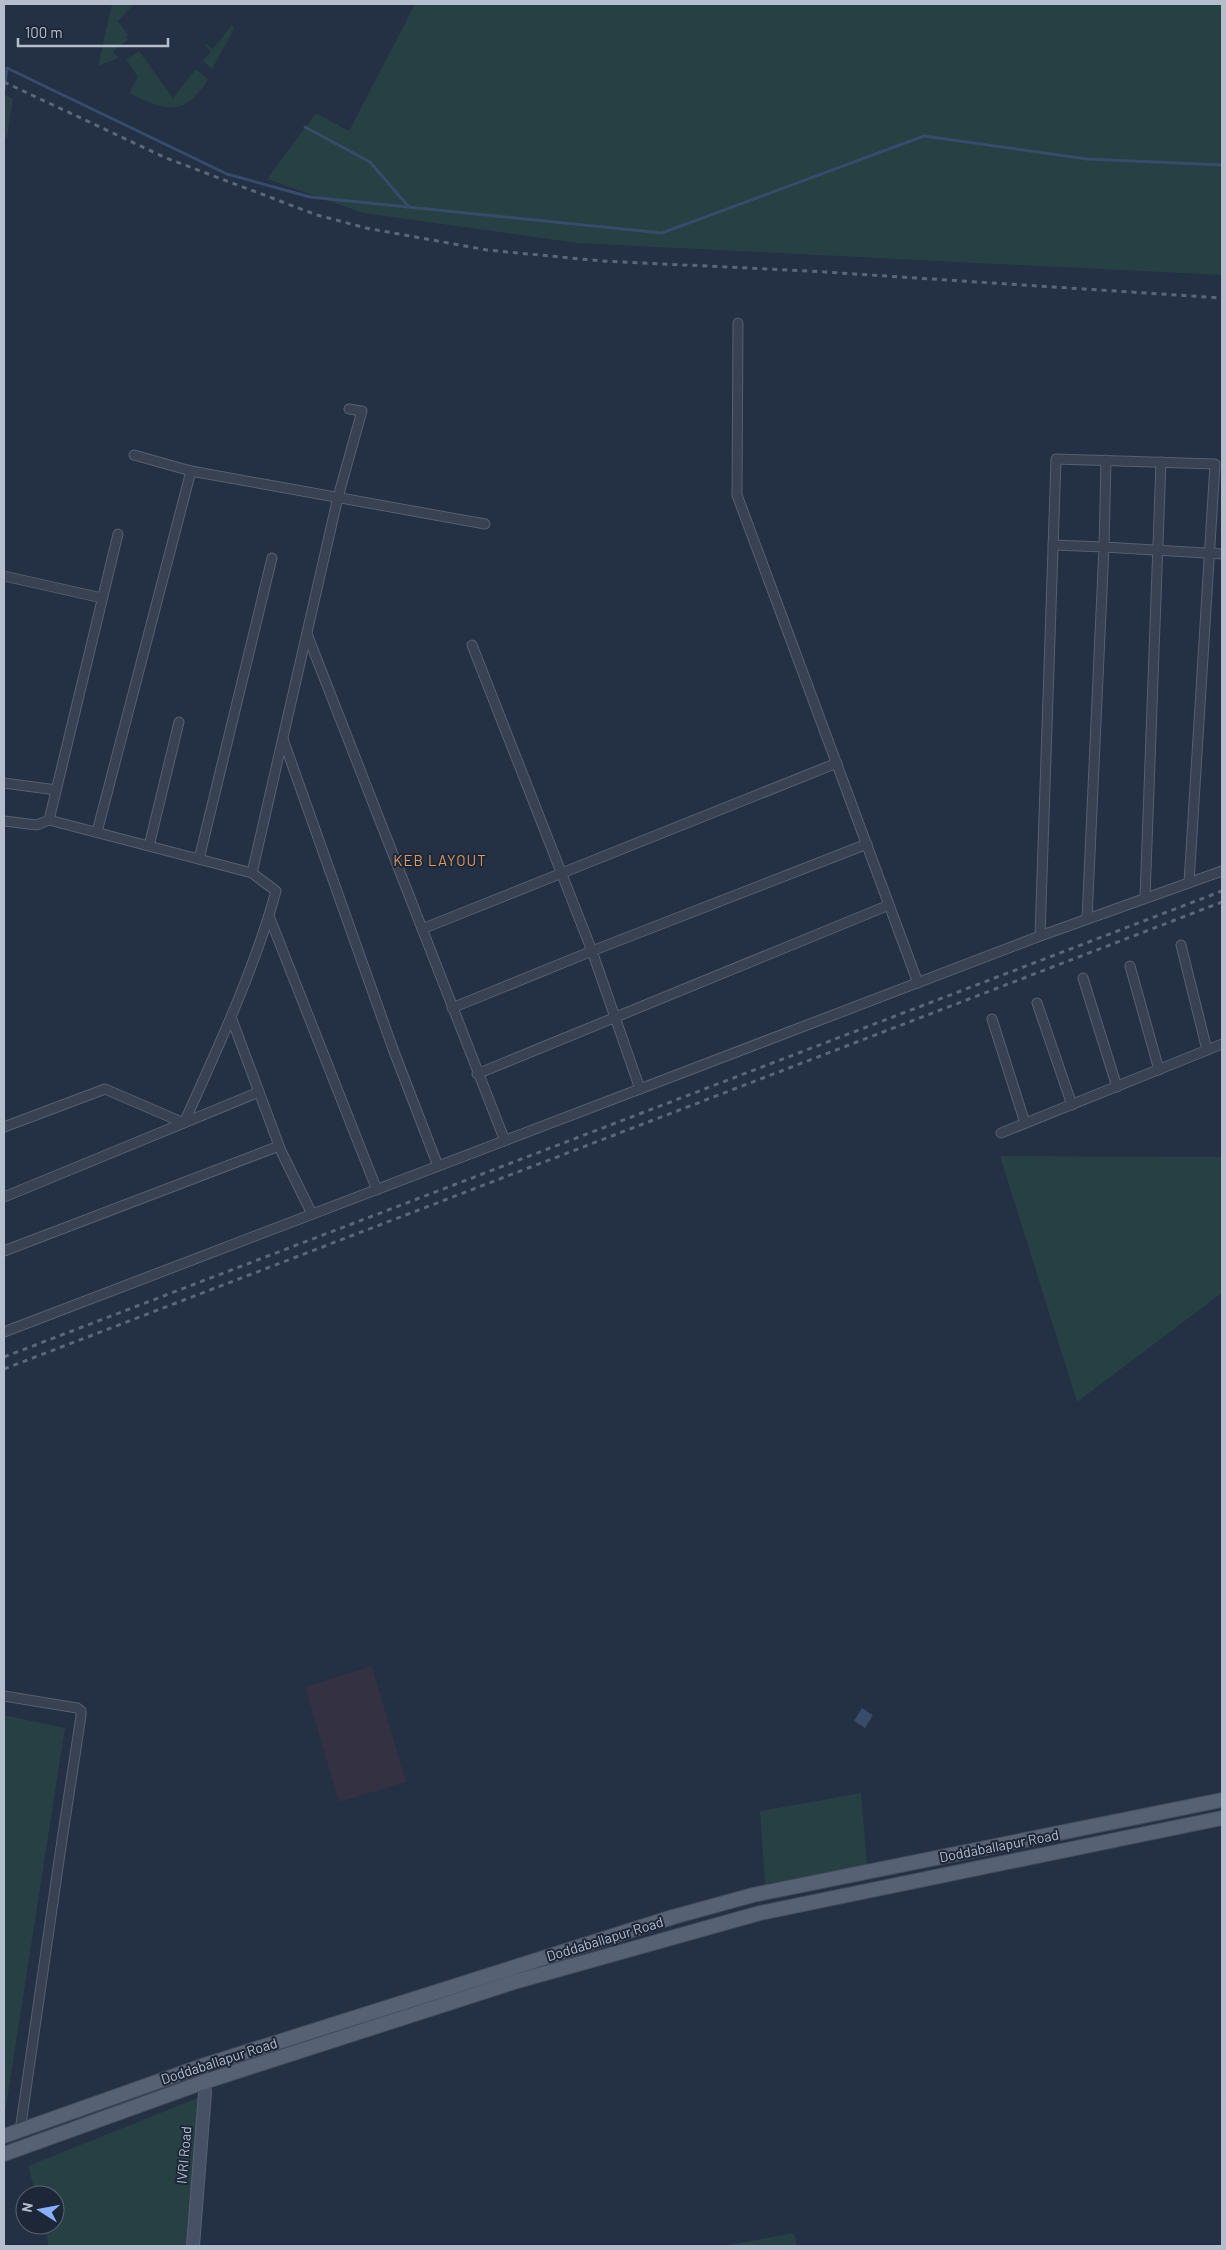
<svg xmlns="http://www.w3.org/2000/svg" width="1226" height="2250" font-family="Barlow,sans-serif">
	<rect width="100%" height="100%" fill="#243043"/>
	<path fill="#343143" d="M 372,1666 L 406,1782 L 339,1802 L 305,1687 Z"/>
	<g fill="#264044">
		<path d="M 112,4 L 134,4 L 118,21 L 128,35 L 126,36 L 128,40 L 113,51 L 118,58 L 98,66 Z"/>
		<path d="M 415,4 L 1222,4 L 1222,275 L 577,243 L 363,213 L 267,179 L 316,113 L 349,131 Z"/>
		<path d="M 232,25 L 234,29 L 212,69 L 203,61 L 211,51 L 205,46 L 206,44 L 213,49 Z"/>
		<path d="M 139,51 L 173,98 L 196,69 L 208,79 C 184,119 165,110 129,93 L 138,77 L 126,60 Z"/>
		<path d="M 4,94 L 13,99 L 7,137 L 4,137 Z"/>
		<path d="M 1000,1156 L 1222,1157 L 1222,1293 L 1077,1402 Z"/>
		<path d="M 4,1715 L 65,1728 L 4,2119 Z"/>
		<path d="M 861,1793 L 867,1865 L 765,1884 L 760,1811 Z"/>
		<path d="M 200,2097 L 188,2246 L 49,2246 L 44,2225 L 55,2225 L 55,2195 L 36,2195 L 28,2166 Z"/>
		<path d="M 794,2233 L 797,2246 L 723,2246 Z"/>
	</g>
	<path fill="#374b6b" d="M 862,1708 L 873,1715 L 865,1728 L 854,1721 Z"/>
	<g fill="none" stroke-linecap="round" stroke-linejoin="round">
		<g stroke="#374b6b" stroke-width="3">
			<path d="M 4,90 L 7,68 L 227,174 L 310,197 L 662,233 L 924,136 L 1087,159 L 1222,165"/>
			<path d="M 305,127 L 370,162 L 408,206"/>
		</g>
		<defs>
			<g id="street">
				<path d="M 738,323 L 737,495 L 918,983"/>
				<path d="M 134,455 L 191,471 L 485,524"/>
				<path d="M 1106,460 L 1104,547 L 1222,554"/>
				<path d="M 1053,545 L 1104,547 L 1087,919"/>
				<path d="M 4,576 L 102,598"/>
				<path d="M 307,634 L 505,1141"/>
				<path d="M 472,645 L 592,951 L 640,1089"/>
				<path d="M 283,739 L 393,1049 L 438,1166"/>
				<path d="M 4,783 L 56,790"/>
				<path d="M 49,820 L 118,534"/>
				<path d="M 4,821 L 37,825 L 49,820 L 252,873 L 276,891 C 254,971 218,1047 184,1123 L 105,1089 L 4,1127"/>
				<path d="M 97,832 L 191,471"/>
				<path d="M 149,846 L 179,722"/>
				<path d="M 199,859 L 272,558"/>
				<path d="M 252,873 L 338,497 L 362,411 L 349,409"/>
				<path d="M 1145,898 L 1161,462"/>
				<path d="M 269,916 L 377,1190"/>
				<path d="M 422,929 L 837,763"/>
				<path d="M 1040,936 L 1056,459 L 1215,464 L 1189,883"/>
				<path d="M 1181,945 L 1207,1050"/>
				<path d="M 1130,966 L 1159,1070"/>
				<path d="M 1083,978 L 1117,1087"/>
				<path d="M 1037,1003 L 1072,1105"/>
				<path d="M 452,1008 L 592,951 L 867,844"/>
				<path d="M 231,1017 L 281,1151 L 312,1214"/>
				<path d="M 992,1019 L 1025,1123"/>
				<path d="M 477,1074 L 889,905"/>
				<path d="M 1001,1133 L 1222,1044"/>
				<path d="M 4,1197 L 259,1092"/>
				<path d="M 4,1251 L 279,1146"/>
				<path d="M 4,1332 L 1040,936 L 1222,871"/>
				<path d="M 4,1696 L 77,1708 L 81,1711 L 81,1716 L 62,1840 L 20,2131"/>
			</g>
			<path id="secondary" d="M 193,2246 L 205,2093 L 204,2082 L 199,2067"/>
			<g id="primary">
				<path d="M 4,2136 L 199,2067 L 673,1917 L 753,1895 L 1222,1800"/>
				<path d="M 4,2154 L 204,2082 L 514,1982 L 760,1913 L 1222,1818"/>
			</g>
		</defs>
		<use href="#street" stroke="#566070" stroke-width="11"/>
		<use href="#secondary" stroke="#566070" stroke-width="14"/>
		<use href="#primary" stroke="#424b5c" stroke-width="16"/>
		<use href="#street" stroke="#384253" stroke-width="9"/>
		<use href="#secondary" stroke="#465166" stroke-width="12"/>
		<use href="#primary" stroke="#566173" stroke-width="14"/>
		<g stroke="#5a667a" stroke-width="3" stroke-dasharray="5 5" stroke-linecap="butt">
			<path d="M 4,82 L 166,158 L 317,215 L 366,228 L 487,250 L 602,261 L 809,271 L 1222,298"/>
			<path d="M 4,1357 L 1222,891"/>
			<path d="M 4,1369 L 1222,902"/>
		</g>
	</g>
	<g text-anchor="middle" stroke-width="4" stroke-linejoin="round" paint-order="stroke">
		<g font-size="14" fill="#b5becd" stroke="#1d2738">
			<text transform="translate(999 1846) rotate(-11)" y="5">Doddaballapur Road</text>
			<text transform="translate(605 1939) rotate(-17)" y="5">Doddaballapur Road</text>
			<text transform="translate(219 2061) rotate(-18)" y="5">Doddaballapur Road</text>
			<text transform="translate(184 2155) rotate(-85)" y="5">IVRI Road</text>
		</g>
		<g font-size="15" letter-spacing="1" fill="#de9a5f" stroke="#1d2738">
			<text x="440" y="866">KEB LAYOUT</text>
		</g>
	</g>
	<rect width="1226" height="2250" fill="none" stroke="#b5becd" stroke-width="10"/>
	<g transform="translate(40 2210) rotate(281)"><circle r="24" fill="#1d2738" stroke="#5a6374"/>
	<path d="M0-4L9 19L0 12L-9 19Z" fill="#88b2ff"/>
	<text y="-8" font-size="14" font-weight="bold" text-anchor="middle" fill="#b5becd">N</text>
	</g>
	<path d="M18 38v8h150v-8" fill="none" stroke="#b5becd" stroke-width="2.5"/>
	<text x="25" y="38" font-size="15" fill="#b5becd" stroke="#1d2738" stroke-width="4" paint-order="stroke">100 m</text>
</svg>
